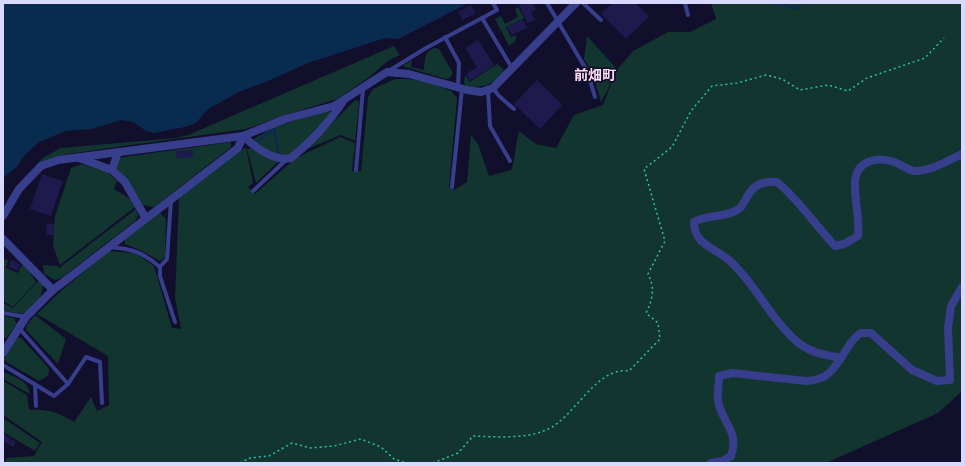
<svg xmlns="http://www.w3.org/2000/svg" width="965" height="466" font-family="Ubuntu,'Noto Sans JP',sans-serif">
	<rect width="100%" height="100%" fill="#110f2b"/>
	<g fill="#123530">
		<path d="M 711,3 L 962,3 L 962,391 L 938,413 L 826,463 L 3,463 L 7,458 L 34,456 L 42,442 L 3,415 L 3,381 L 27,395 L 29,410 C 49,409 57,412 74,422 L 91,397 L 97,411 L 109,405 L 108,356 L 37,314 L 62,290 L 109,251 L 136,253 L 154,266 L 172,328 L 181,329 L 175,299 L 179,198 L 246,147 L 253,183 L 248,187 L 255,194 L 296,158 L 340,137 L 355,143 L 352,171 L 361,171 L 368,97 L 373,89 L 395,79 L 408,79 L 427,82 L 451,91 L 457,98 L 449,187 L 454,190 L 467,182 L 471,135 L 478,144 L 489,176 L 511,170 C 516,157 515,145 519,131 L 536,144 L 556,148 L 574,115 L 603,105 L 616,71 L 633,51 L 668,32 L 690,32 L 716,19 Z"/>
		<path d="M 518,7 L 524,18 L 506,27 L 511,37 L 516,35 C 517,41 513,43 509,46 L 495,19 L 501,16 L 505,24 L 518,17 L 515,9 Z"/>
		<path d="M 587,36 L 615,67 L 608,89 L 601,102 L 592,72 L 584,59 Z"/>
		<path d="M 394,46 L 400,55 L 389,60 L 368,78 L 337,99 L 285,115 L 246,129 L 67,154 L 52,158 L 35,166 L 44,157 L 61,148 L 176,138 L 188,135 Z"/>
		<path d="M 435,48 L 439,49 L 453,73 L 450,78 L 446,79 L 402,66 L 412,60 L 411,67 L 424,70 C 425,60 424,50 435,48 Z"/>
		<path d="M 497,64 L 503,69 L 503,72 C 494,86 481,88 466,86 L 464,83 L 465,75 L 470,82 Z"/>
		<path d="M 355,100 L 359,101 L 359,104 L 355,141 L 341,135 L 307,149 Z"/>
		<path d="M 327,111 L 331,113 L 330,118 L 290,155 L 273,155 L 255,144 L 254,139 L 274,127 Z"/>
		<path d="M 231,142 L 231,147 L 154,207 L 143,205 L 127,179 L 117,169 L 119,158 L 124,157 Z"/>
		<path d="M 252,148 L 280,160 L 256,183 L 247,149 Z"/>
		<path d="M 82,164 L 107,172 L 117,181 L 114,189 L 130,199 L 135,207 L 60,265 L 53,246 L 55,216 L 71,168 Z"/>
		<path d="M 136,209 L 138,216 L 135,221 L 61,278 L 55,280 L 44,274 L 43,265 L 57,266 L 59,268 Z"/>
		<path d="M 160,213 L 166,219 L 165,257 L 160,261 L 140,250 L 125,244 L 125,239 Z"/>
		<path d="M 3,259 L 8,260 L 6,268 L 18,273 L 22,265 L 27,268 L 36,282 L 13,307 L 3,301 Z"/>
		<path d="M 39,280 L 43,285 L 41,296 L 25,314 L 3,311 L 3,303 L 13,308 Z"/>
		<path d="M 35,315 L 66,339 L 58,364 L 26,330 L 27,325 Z"/>
		<path d="M 3,316 L 14,318 L 17,324 L 6,338 L 3,338 Z"/>
		<path d="M 17,338 L 21,338 L 47,366 L 49,370 L 48,376 L 39,381 L 6,362 L 4,359 Z"/>
		<path d="M 3,372 C 15,377 28,380 30,394 L 3,379 Z"/>
		<path d="M 3,418 L 40,443 L 35,451 L 3,432 Z"/>
	</g>
	<path fill="#092b4f" d="M 3,3 L 469,3 L 398,39 L 385,38 L 308,63 L 268,81 L 239,92 L 208,109 L 196,123 L 185,127 L 154,133 L 146,131 L 133,122 L 121,120 L 92,129 L 66,131 L 39,142 L 24,156 L 17,167 L 3,178 Z"/>
	<g fill="none" stroke-linecap="round" stroke-linejoin="round">
		<g stroke="#092b4f" stroke-width="2.5">
			<path d="M 778,3 L 789,7 L 798,8 L 800,4 L 799,3"/>
			<path d="M 257,142 L 275,129 L 278,154"/>
		</g>
	</g>
	<g fill="#1e1a4d">
		<path d="M 524,3 L 533,3 L 536,10 L 531,12 L 535,20 L 527,23 L 519,5 Z"/>
		<path d="M 612,3 L 635,3 L 649,16 L 626,39 L 601,14 Z"/>
		<path d="M 471,5 L 476,13 L 463,20 L 458,12 Z"/>
		<path d="M 523,19 L 527,28 L 512,35 L 507,27 Z"/>
		<path d="M 478,40 L 494,65 L 470,81 L 466,74 L 477,67 L 465,48 Z"/>
		<path d="M 537,80 L 562,105 L 540,129 L 514,104 Z"/>
		<path d="M 193,150 L 193,157 L 176,158 L 176,151 Z"/>
		<path d="M 42,174 L 63,181 L 51,216 L 30,209 Z"/>
		<path d="M 47,223 L 54,224 L 54,235 L 46,235 Z"/>
		<path d="M 11,260 L 20,264 L 18,271 L 8,267 Z"/>
		<path d="M 3,434 L 16,442 L 13,447 L 3,441 Z"/>
	</g>
	<g fill="none" stroke-linecap="round" stroke-linejoin="round">
		<g stroke="#29c3a8" stroke-width="1.5" stroke-dasharray="2 3" stroke-linecap="butt">
			<path d="M 240,463 L 250,458 L 269,456 L 292,443 L 310,448 L 334,446 L 361,439 L 381,447 L 394,459 L 406,463"/>
			<path d="M 433,463 L 458,453 L 473,436 C 494,437 526,439 546,430 C 574,419 596,366 629,371 L 660,339 L 658,323 L 646,313 C 653,299 655,288 648,274 L 665,241 L 644,169 L 672,147 L 691,111 L 712,86 L 737,83 L 766,75 L 782,79 L 800,90 L 828,85 L 848,91 L 867,78 L 925,58 L 944,38"/>
		</g>
		<g stroke="#373e8c" stroke-width="4">
			<path d="M 547,3 L 587,71 L 595,97"/>
			<path d="M 583,3 L 601,20"/>
			<path d="M 685,3 L 688,15"/>
			<path d="M 482,18 L 512,68"/>
			<path d="M 445,37 L 459,63 L 458,87"/>
			<path d="M 387,72 L 426,48 L 497,10 L 493,3"/>
			<path d="M 493,88 L 499,96 L 514,109"/>
			<path d="M 488,90 L 490,126 L 510,161"/>
			<path d="M 356,170 L 363,89"/>
			<path d="M 452,187 L 462,89"/>
			<path d="M 253,191 L 287,159"/>
			<path d="M 110,247 C 133,249 142,252 160,267 L 160,276 L 175,322"/>
			<path d="M 160,267 L 167,259 L 171,200"/>
			<path d="M 3,313 L 26,317"/>
			<path d="M 3,365 L 54,396 L 68,384 L 19,328"/>
			<path d="M 35,384 L 36,406"/>
			<path d="M 68,384 L 86,357 L 100,362 L 102,403"/>
		</g>
		<g stroke="#373e8c" stroke-width="8">
			<path d="M 79,158 L 112,170 L 125,182 L 145,217"/>
			<path d="M 112,170 L 118,152"/>
			<path d="M 3,216 L 19,189 L 41,166 L 58,160 L 243,136 C 255,147 274,162 291,158 C 311,142 328,124 342,103"/>
			<path d="M 3,239 L 53,290"/>
			<path d="M 3,353 L 26,317 L 53,290 L 238,148 L 243,136 L 285,119 L 334,106 L 387,72 L 409,74 L 467,90 L 481,92 L 493,88 L 576,3"/>
			<path d="M 841,358 C 824,355 808,352 795,340 C 770,318 756,285 731,262 C 717,248 694,246 694,222 C 707,214 728,218 740,208 C 743,205 745,200 747,197 C 754,184 763,181 777,182 C 800,201 815,225 835,246 L 844,244 L 858,236 C 860,218 854,200 855,181 C 857,161 876,156 894,162 C 901,164 908,171 916,171 C 931,171 949,160 962,154"/>
			<path d="M 711,463 L 723,461 L 731,456 C 740,432 722,423 718,401 C 717,393 719,384 719,376 L 732,373 L 806,381 C 832,380 837,363 850,344 C 853,340 857,335 861,333 C 864,333 868,333 871,333 L 912,370 L 937,381 L 950,380 L 948,328 L 951,306 L 962,287"/>
		</g>
	</g>
	<g text-anchor="middle" stroke-width="3.5" stroke-linejoin="round" paint-order="stroke">
		<g font-size="14" font-weight="bold" fill="#ffdbf6" stroke="#110f2b">
			<text x="595" y="80">前畑町</text>
		</g>
	</g>
	<rect width="965" height="466" fill="none" stroke="#d9d9ff" stroke-width="8"/>
</svg>
